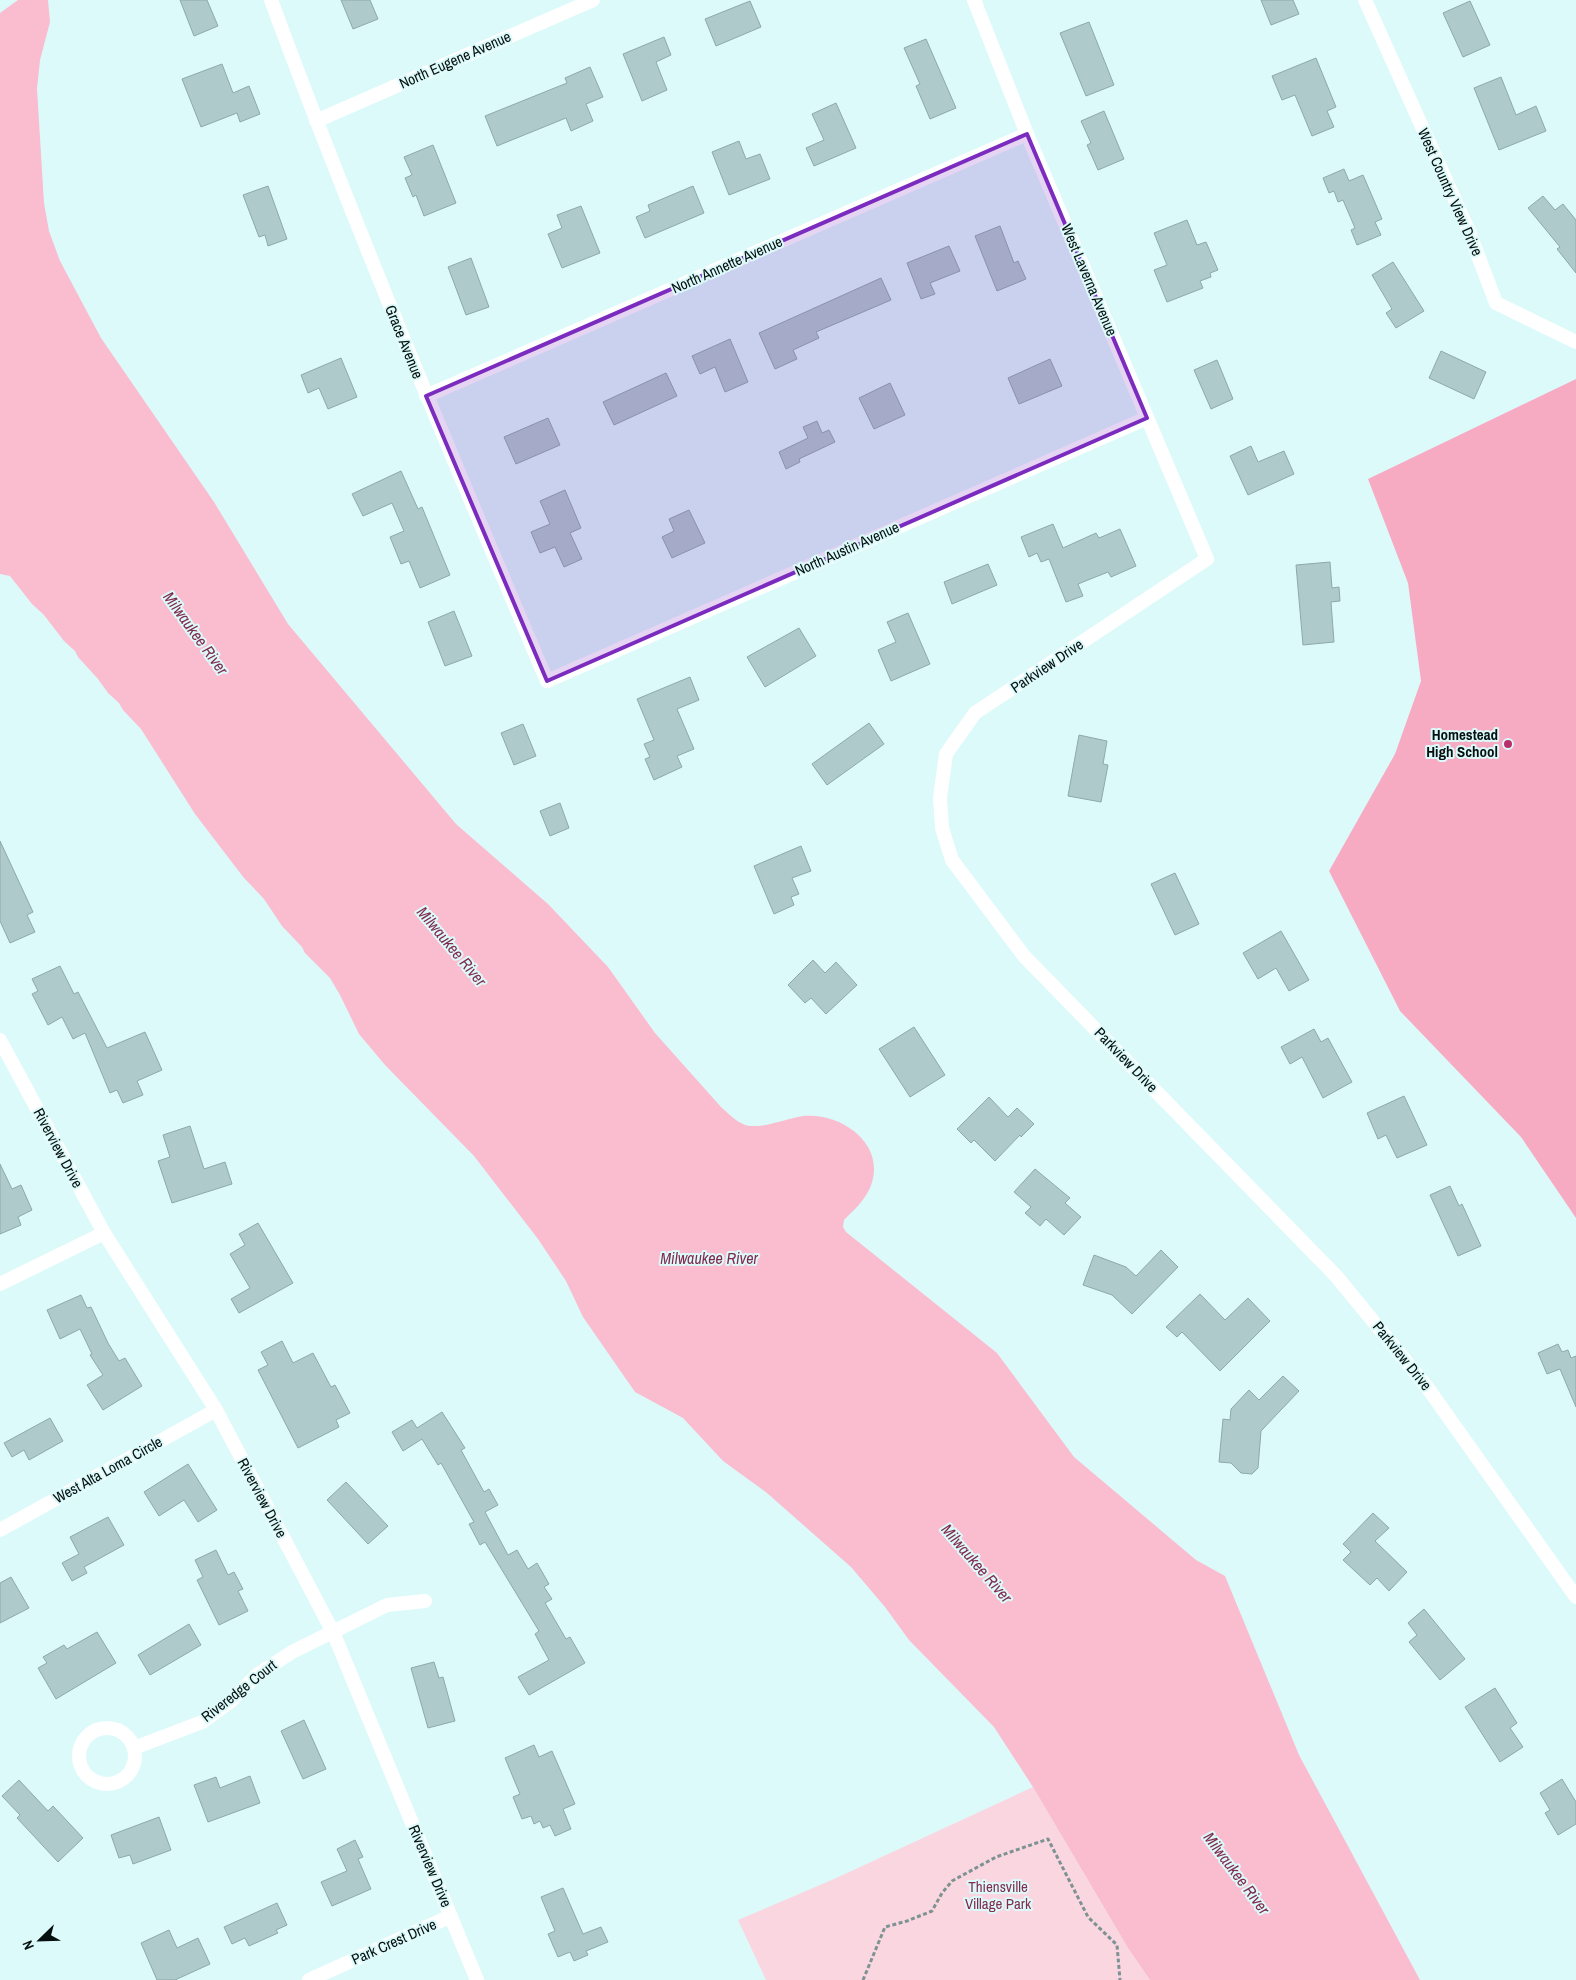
<svg xmlns="http://www.w3.org/2000/svg" width="1576" height="1980" font-family="'Archivo Narrow',sans-serif">
	<rect width="100%" height="100%" fill="#ddfafa"/>
	<path fill="#fad6e0" d="M 1033,1787 L 1128,1948 L 1150,1980 L 766,1980 L 738,1920 L 834,1879 Z"/>
	<path fill="#f6abc2" d="M 1576,379 L 1576,1218 L 1521,1137 L 1400,1011 L 1329,871 L 1395,754 L 1421,681 L 1408,583 L 1368,479 Z"/>
	<path fill="#fabccf" d="M 18,0 L 48,0 L 50,22 L 40,60 L 37,89 L 44,203 L 49,231 L 60,261 L 101,338 L 214,502 L 288,624 L 456,824 L 548,904 L 608,967 L 655,1033 L 721,1107 C 729,1114 739,1125 750,1126 C 768,1127 785,1119 803,1116 C 842,1112 888,1145 870,1188 C 864,1201 854,1210 844,1220 L 843,1227 L 846,1232 L 997,1353 L 1074,1457 L 1196,1560 L 1225,1576 L 1299,1755 L 1420,1980 L 1150,1980 L 1128,1948 L 1033,1787 L 994,1727 L 909,1640 L 885,1607 L 851,1567 L 767,1493 L 723,1461 L 683,1418 L 635,1392 L 583,1317 L 566,1281 L 538,1239 L 474,1156 L 385,1065 L 359,1034 L 340,995 L 330,978 L 305,953 L 302,947 L 282,926 L 264,899 L 244,878 L 195,814 L 141,729 L 123,710 L 119,703 L 108,693 L 98,679 L 78,657 L 75,651 L 64,641 L 44,615 L 32,604 L 10,576 L 0,574 L 0,13 Z"/>
	<g fill="#aecaca" stroke="#8ea9aa">
		<path d="M 180,0 L 207,0 L 218,26 L 194,36 Z"/>
		<path d="M 341,0 L 370,0 L 378,19 L 353,29 Z"/>
		<path d="M 1261,0 L 1293,0 L 1299,14 L 1271,25 Z"/>
		<path d="M 750,1 L 761,27 L 716,46 L 705,19 Z"/>
		<path d="M 1470,1 L 1490,45 L 1463,57 L 1443,13 Z"/>
		<path d="M 1089,22 L 1114,85 L 1086,96 L 1060,33 Z"/>
		<path d="M 664,37 L 671,55 L 656,62 L 667,90 L 642,101 L 623,54 Z"/>
		<path d="M 926,39 L 956,108 L 930,119 L 916,86 L 920,84 L 904,48 Z"/>
		<path d="M 1316,58 L 1336,107 L 1327,111 L 1334,127 L 1312,136 L 1295,95 L 1282,100 L 1272,76 Z"/>
		<path d="M 222,64 L 233,93 L 249,86 L 260,114 L 240,122 L 237,113 L 201,127 L 182,79 Z"/>
		<path d="M 590,67 L 603,97 L 586,104 L 593,121 L 571,131 L 566,118 L 497,146 L 485,116 L 567,83 L 565,78 Z"/>
		<path d="M 1501,77 L 1516,115 L 1536,106 L 1546,131 L 1499,150 L 1474,88 Z"/>
		<path d="M 836,103 L 856,148 L 814,166 L 806,148 L 824,140 L 812,114 Z"/>
		<path d="M 1104,111 L 1124,159 L 1098,170 L 1087,145 L 1091,143 L 1081,121 Z"/>
		<path d="M 739,141 L 746,159 L 760,154 L 770,179 L 729,195 L 712,152 Z"/>
		<path d="M 433,145 L 456,203 L 424,216 L 416,195 L 413,197 L 405,178 L 412,175 L 404,157 Z"/>
		<path d="M 1344,169 L 1349,181 L 1363,175 L 1382,219 L 1375,222 L 1381,235 L 1357,245 L 1351,230 L 1355,228 L 1343,200 L 1338,202 L 1334,191 L 1329,193 L 1323,178 Z"/>
		<path d="M 268,186 L 287,239 L 268,246 L 265,235 L 259,237 L 243,195 Z"/>
		<path d="M 693,186 L 704,213 L 645,238 L 636,217 L 650,211 L 648,205 Z"/>
		<path d="M 1543,196 L 1555,210 L 1563,204 L 1576,220 L 1576,273 L 1557,249 L 1560,247 L 1528,208 Z"/>
		<path d="M 581,206 L 600,253 L 562,268 L 548,234 L 562,228 L 557,215 Z"/>
		<path d="M 1187,220 L 1197,245 L 1206,242 L 1218,270 L 1210,273 L 1211,277 L 1200,281 L 1203,288 L 1167,302 L 1154,270 L 1167,265 L 1154,233 Z"/>
		<path d="M 1000,226 L 1014,263 L 1018,261 L 1026,279 L 997,291 L 975,236 Z"/>
		<path d="M 949,246 L 960,271 L 930,283 L 935,294 L 921,299 L 907,263 Z"/>
		<path d="M 471,258 L 489,307 L 466,315 L 448,267 Z"/>
		<path d="M 1393,262 L 1424,311 L 1396,328 L 1386,313 L 1392,309 L 1372,275 Z"/>
		<path d="M 881,278 L 891,300 L 816,332 L 819,338 L 793,350 L 797,359 L 775,369 L 759,333 Z"/>
		<path d="M 730,339 L 748,382 L 725,392 L 715,367 L 700,374 L 692,356 Z"/>
		<path d="M 1441,351 L 1486,372 L 1474,399 L 1429,378 Z"/>
		<path d="M 341,358 L 357,397 L 328,409 L 319,388 L 308,393 L 301,375 Z"/>
		<path d="M 1050,359 L 1062,386 L 1019,404 L 1008,378 Z"/>
		<path d="M 1217,360 L 1233,399 L 1211,409 L 1194,370 Z"/>
		<path d="M 666,373 L 677,396 L 614,425 L 603,402 Z"/>
		<path d="M 890,383 L 905,415 L 874,429 L 859,398 Z"/>
		<path d="M 548,418 L 560,445 L 516,464 L 504,437 Z"/>
		<path d="M 817,421 L 822,433 L 829,430 L 835,442 L 799,459 L 800,462 L 786,469 L 779,452 L 808,438 L 803,427 Z"/>
		<path d="M 1251,446 L 1258,462 L 1284,451 L 1294,474 L 1248,495 L 1230,456 Z"/>
		<path d="M 401,471 L 418,509 L 422,507 L 450,575 L 420,588 L 409,561 L 401,564 L 390,537 L 404,531 L 392,503 L 363,516 L 352,494 Z"/>
		<path d="M 565,490 L 581,528 L 570,533 L 582,559 L 564,567 L 555,547 L 540,553 L 531,532 L 550,524 L 540,501 Z"/>
		<path d="M 689,510 L 705,543 L 672,558 L 662,537 L 674,531 L 669,519 Z"/>
		<path d="M 1053,524 L 1063,548 L 1096,533 L 1099,538 L 1120,529 L 1136,566 L 1111,577 L 1108,572 L 1078,584 L 1083,596 L 1066,602 L 1049,559 L 1041,562 L 1037,553 L 1029,557 L 1021,537 Z"/>
		<path d="M 1330,562 L 1332,588 L 1339,587 L 1340,601 L 1331,602 L 1334,642 L 1303,645 L 1296,565 Z"/>
		<path d="M 988,564 L 997,585 L 952,604 L 944,582 Z"/>
		<path d="M 454,611 L 472,656 L 445,666 L 428,622 Z"/>
		<path d="M 908,613 L 930,664 L 891,681 L 878,650 L 896,642 L 887,622 Z"/>
		<path d="M 799,628 L 816,656 L 765,687 L 747,657 Z"/>
		<path d="M 690,677 L 699,700 L 677,709 L 694,749 L 677,756 L 682,767 L 654,780 L 645,759 L 650,757 L 644,744 L 654,740 L 637,699 Z"/>
		<path d="M 869,723 L 884,744 L 827,785 L 812,764 Z"/>
		<path d="M 523,724 L 536,756 L 514,765 L 501,733 Z"/>
		<path d="M 1079,735 L 1107,741 L 1103,764 L 1108,765 L 1101,802 L 1068,796 Z"/>
		<path d="M 560,803 L 569,828 L 550,836 L 540,811 Z"/>
		<path d="M 0,841 L 33,912 L 27,915 L 35,932 L 10,943 L 0,921 Z"/>
		<path d="M 801,846 L 811,871 L 792,878 L 799,894 L 791,897 L 794,905 L 774,914 L 754,866 Z"/>
		<path d="M 1175,873 L 1199,924 L 1175,935 L 1151,884 Z"/>
		<path d="M 1281,931 L 1309,980 L 1289,991 L 1276,968 L 1258,979 L 1243,953 Z"/>
		<path d="M 813,960 L 825,973 L 836,962 L 857,985 L 826,1014 L 811,998 L 805,1003 L 788,985 Z"/>
		<path d="M 60,966 L 74,994 L 78,992 L 107,1048 L 145,1032 L 162,1070 L 137,1081 L 143,1095 L 123,1103 L 117,1090 L 110,1093 L 85,1033 L 73,1039 L 62,1017 L 48,1025 L 32,994 L 38,991 L 32,979 Z"/>
		<path d="M 914,1027 L 945,1075 L 910,1097 L 879,1049 Z"/>
		<path d="M 1314,1029 L 1321,1042 L 1328,1038 L 1352,1082 L 1323,1098 L 1302,1057 L 1290,1064 L 1281,1047 Z"/>
		<path d="M 1404,1096 L 1427,1145 L 1397,1158 L 1386,1135 L 1378,1139 L 1367,1113 Z"/>
		<path d="M 989,1097 L 1008,1117 L 1017,1108 L 1034,1124 L 1021,1137 L 1020,1135 L 995,1161 L 974,1140 L 971,1143 L 957,1129 Z"/>
		<path d="M 190,1126 L 204,1169 L 225,1162 L 232,1184 L 172,1203 L 158,1161 L 170,1157 L 163,1135 Z"/>
		<path d="M 0,1164 L 12,1189 L 21,1185 L 32,1210 L 18,1217 L 21,1225 L 0,1234 Z"/>
		<path d="M 1035,1169 L 1070,1198 L 1065,1203 L 1081,1217 L 1064,1235 L 1046,1219 L 1040,1226 L 1025,1213 L 1031,1207 L 1014,1192 Z"/>
		<path d="M 1450,1186 L 1459,1206 L 1462,1204 L 1481,1246 L 1458,1256 L 1430,1195 Z"/>
		<path d="M 258,1223 L 293,1283 L 239,1313 L 231,1299 L 250,1288 L 230,1254 L 245,1245 L 239,1234 Z"/>
		<path d="M 1161,1250 L 1178,1267 L 1132,1314 L 1112,1295 L 1083,1285 L 1094,1255 L 1126,1267 L 1136,1276 Z"/>
		<path d="M 1200,1294 L 1225,1320 L 1248,1298 L 1270,1321 L 1220,1371 L 1182,1332 L 1177,1337 L 1166,1327 Z"/>
		<path d="M 81,1295 L 87,1308 L 91,1307 L 108,1343 L 119,1361 L 125,1358 L 142,1386 L 103,1410 L 87,1385 L 103,1375 L 90,1355 L 92,1354 L 80,1329 L 60,1339 L 47,1310 Z"/>
		<path d="M 282,1341 L 293,1363 L 313,1353 L 331,1387 L 335,1385 L 350,1413 L 336,1420 L 339,1427 L 298,1448 L 258,1370 L 268,1365 L 261,1352 Z"/>
		<path d="M 1558,1344 L 1562,1352 L 1568,1350 L 1571,1358 L 1576,1356 L 1576,1407 L 1560,1369 L 1547,1374 L 1538,1353 Z"/>
		<path d="M 1283,1376 L 1299,1391 L 1261,1431 L 1258,1468 L 1252,1474 L 1241,1473 L 1231,1463 L 1219,1462 L 1223,1419 L 1230,1420 L 1231,1409 L 1249,1390 L 1259,1400 Z"/>
		<path d="M 442,1412 L 465,1448 L 461,1450 L 484,1492 L 489,1489 L 498,1505 L 485,1512 L 508,1555 L 517,1550 L 528,1569 L 537,1563 L 549,1584 L 544,1587 L 552,1599 L 545,1603 L 566,1639 L 570,1637 L 585,1663 L 529,1695 L 518,1677 L 549,1660 L 535,1634 L 539,1631 L 485,1542 L 480,1545 L 469,1524 L 474,1522 L 441,1463 L 438,1465 L 422,1439 L 403,1451 L 392,1432 L 412,1420 L 417,1428 Z"/>
		<path d="M 50,1418 L 63,1441 L 29,1460 L 24,1450 L 12,1457 L 4,1443 Z"/>
		<path d="M 188,1464 L 217,1510 L 198,1522 L 184,1500 L 159,1516 L 144,1492 Z"/>
		<path d="M 346,1482 L 388,1526 L 368,1544 L 327,1500 Z"/>
		<path d="M 1373,1513 L 1389,1528 L 1375,1541 L 1407,1572 L 1389,1591 L 1377,1578 L 1370,1585 L 1343,1560 L 1351,1552 L 1343,1544 Z"/>
		<path d="M 108,1517 L 124,1545 L 84,1567 L 87,1573 L 72,1581 L 62,1563 L 79,1554 L 70,1537 Z"/>
		<path d="M 216,1550 L 228,1575 L 234,1572 L 243,1589 L 238,1591 L 248,1611 L 219,1625 L 197,1580 L 203,1577 L 195,1560 Z"/>
		<path d="M 11,1577 L 29,1608 L 0,1623 L 0,1583 Z"/>
		<path d="M 1424,1609 L 1465,1659 L 1440,1680 L 1409,1642 L 1417,1635 L 1408,1623 Z"/>
		<path d="M 189,1624 L 201,1645 L 150,1675 L 138,1655 Z"/>
		<path d="M 97,1632 L 116,1663 L 56,1699 L 38,1668 L 47,1663 L 43,1657 L 64,1645 L 67,1649 Z"/>
		<path d="M 434,1662 L 439,1678 L 443,1677 L 455,1721 L 428,1728 L 411,1668 Z"/>
		<path d="M 1495,1688 L 1517,1723 L 1510,1728 L 1523,1747 L 1500,1762 L 1465,1707 Z"/>
		<path d="M 304,1720 L 326,1769 L 303,1779 L 281,1731 Z"/>
		<path d="M 534,1745 L 539,1757 L 552,1751 L 575,1804 L 563,1809 L 571,1829 L 555,1836 L 550,1825 L 543,1828 L 540,1821 L 534,1824 L 531,1816 L 522,1819 L 513,1797 L 520,1794 L 505,1758 Z"/>
		<path d="M 250,1776 L 260,1803 L 208,1822 L 194,1785 L 216,1777 L 220,1788 Z"/>
		<path d="M 1562,1779 L 1576,1802 L 1576,1824 L 1558,1835 L 1545,1813 L 1550,1810 L 1540,1793 Z"/>
		<path d="M 19,1780 L 48,1811 L 53,1806 L 83,1838 L 58,1862 L 17,1818 L 20,1815 L 2,1796 Z"/>
		<path d="M 159,1817 L 171,1850 L 133,1864 L 130,1855 L 119,1858 L 111,1835 Z"/>
		<path d="M 355,1840 L 363,1857 L 358,1859 L 371,1889 L 332,1906 L 321,1882 L 347,1871 L 337,1849 Z"/>
		<path d="M 563,1888 L 583,1934 L 601,1927 L 608,1942 L 586,1951 L 588,1955 L 574,1961 L 570,1952 L 558,1957 L 548,1934 L 555,1931 L 541,1897 Z"/>
		<path d="M 277,1903 L 287,1925 L 276,1930 L 278,1933 L 249,1946 L 245,1938 L 232,1944 L 224,1927 Z"/>
		<path d="M 169,1930 L 177,1948 L 198,1938 L 210,1964 L 175,1980 L 157,1980 L 141,1943 Z"/>
	</g>
	<g fill="none" stroke-linecap="round" stroke-linejoin="round">
		<path stroke="#7d9292" stroke-width="3" stroke-dasharray="4 2.5" stroke-linecap="butt" d="M 863,1980 L 885,1927 L 907,1921 L 932,1911 L 942,1893 L 952,1881 L 996,1857 L 1048,1839 L 1088,1917 L 1117,1945 L 1120,1980"/>
		<g stroke="#fff" stroke-width="14">
			<path d="M 271,0 C 356,230 451,455 547,681 L 1147,418"/>
			<path d="M 974,0 L 1027,134 L 1207,559 L 975,713 L 946,754 L 940,798 L 942,828 L 952,860 L 1024,956 L 1337,1277 L 1427,1387 L 1576,1597"/>
			<path d="M 1365,0 L 1468,229 L 1496,303 L 1576,342"/>
			<path d="M 316,121 L 593,0"/>
			<path d="M 426,396 L 1027,134"/>
			<path d="M 0,1040 L 104,1233 L 216,1410 L 333,1632 L 477,1980"/>
			<path d="M 0,1284 L 104,1233"/>
			<path d="M 0,1530 L 216,1410"/>
			<circle cx="107" cy="1756" r="28"/>
			<path d="M 134,1748 L 202,1722 L 231,1701 L 257,1675 L 292,1652 L 387,1605 L 425,1601"/>
			<path d="M 309,1980 L 451,1916"/>
		</g>
	</g>
	<path fill="#7b2cbf" fill-opacity="0.2" stroke="#7b2cbf" stroke-width="4" stroke-linejoin="round" d="M 1027,134 L 1147,418 L 547,681 L 426,396 Z"/>
	<circle fill="#b82e6a" stroke="#ddfafa" stroke-width="2" cx="1508" cy="744" r="5"/>
	<g text-anchor="middle" stroke-width="4" stroke-linejoin="round" paint-order="stroke">
		<g font-size="15" fill="#061010" stroke="#ddfafa">
			<text transform="translate(455 60) rotate(-24)" y="5">North Eugene Avenue</text>
			<text transform="translate(1450 192) rotate(66)" y="5">West Country View Drive</text>
			<text transform="translate(727 265) rotate(-24)" y="5">North Annette Avenue</text>
			<text transform="translate(1089 280) rotate(67)" y="5">West Laverna Avenue</text>
			<text transform="translate(404 342) rotate(68)" y="5">Grace Avenue</text>
			<text transform="translate(847 549) rotate(-24)" y="5">North Austin Avenue</text>
			<text transform="translate(1047 666) rotate(-34)" y="5">Parkview Drive</text>
			<text transform="translate(1126 1060) rotate(46)" y="5">Parkview Drive</text>
			<text transform="translate(58 1148) rotate(62)" y="5">Riverview Drive</text>
			<text transform="translate(1402 1356) rotate(51)" y="5">Parkview Drive</text>
			<text transform="translate(108 1470) rotate(-29)" y="5">West Alta Loma Circle</text>
			<text transform="translate(262 1498) rotate(62)" y="5">Riverview Drive</text>
			<text transform="translate(239 1691) rotate(-38)" y="5">Riveredge Court</text>
			<text transform="translate(430 1866) rotate(67)" y="5">Riverview Drive</text>
			<text transform="translate(394 1942) rotate(-24)" y="5">Park Crest Drive</text>
		</g>
		<g font-size="15" font-weight="bold" fill="#061010" stroke="#ddfafa" text-anchor="end">
			<text x="1498" y="740">Homestead<tspan x="1498" dy="17">High School</tspan></text>
		</g>
		<g font-size="15" fill="#822c4e" stroke="#ddfafa">
			<text x="998" y="1892">Thiensville<tspan x="998" dy="17">Village Park</tspan></text>
		</g>
		<g font-size="16" font-style="italic" fill="#802b4d" stroke="#ddfafa">
			<text transform="translate(196 633) rotate(54)" y="6">Milwaukee River</text>
			<text transform="translate(452 946) rotate(50)" y="6">Milwaukee River</text>
			<text x="709" y="1264">Milwaukee River</text>
			<text transform="translate(977 1563) rotate(49)" y="6">Milwaukee River</text>
			<text transform="translate(1237 1873) rotate(53)" y="6">Milwaukee River</text>
		</g>
	</g>
	<g transform="translate(40 1940) rotate(247)" stroke="#ddfafa" stroke-width="4" paint-order="stroke">
	<path d="M0-4L9 19L0 12L-9 19Z" fill="#061010"/>
	<text y="-8" font-size="14" font-weight="bold" text-anchor="middle" fill="#061010">N</text>
	</g>
</svg>
